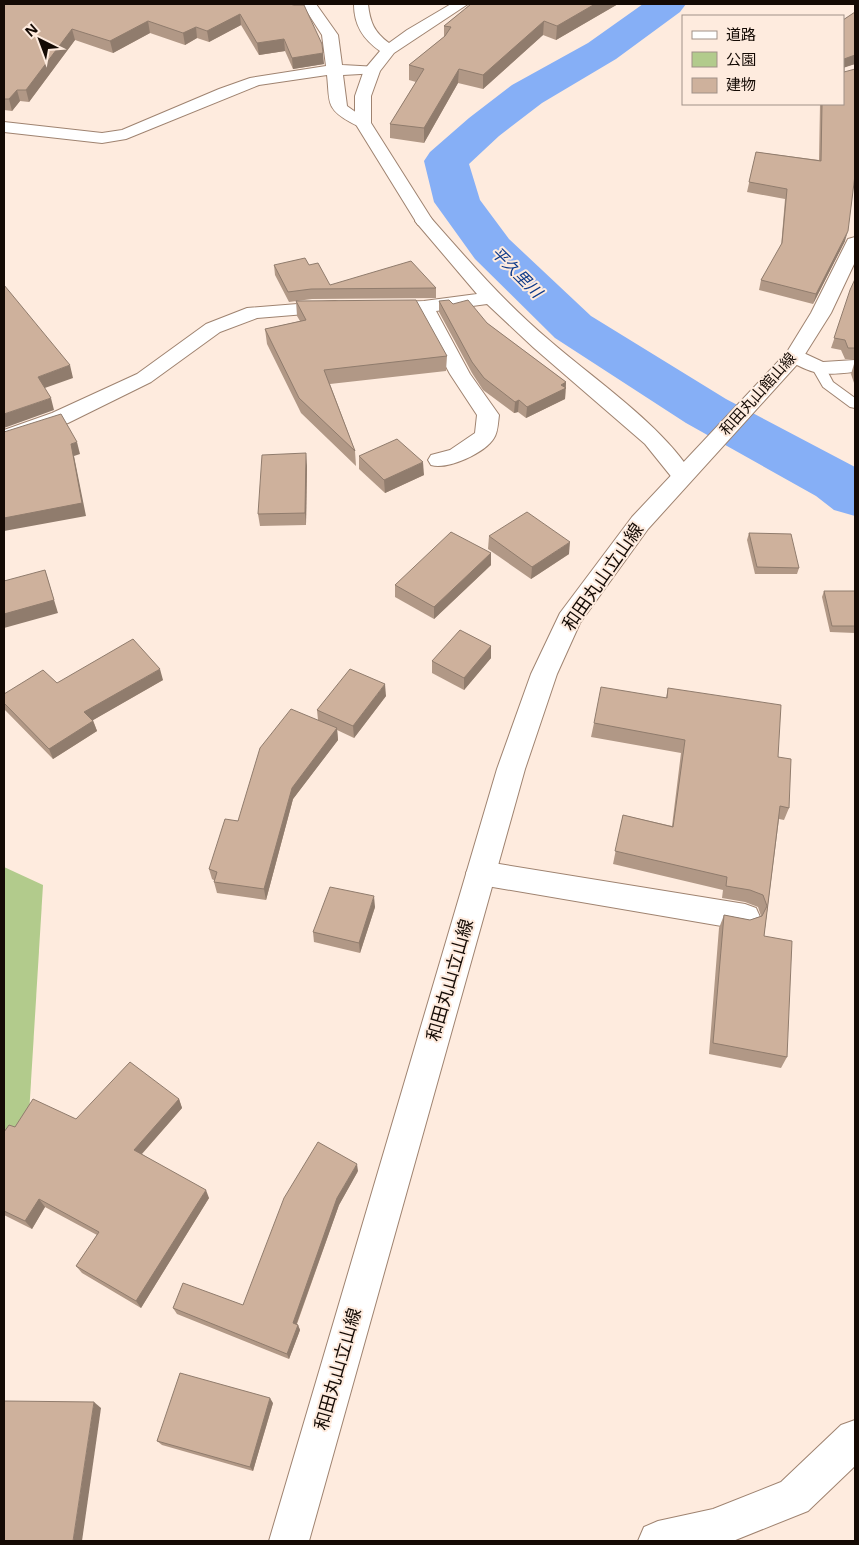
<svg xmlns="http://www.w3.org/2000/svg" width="859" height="1545" font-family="'Noto Sans','Noto Sans JP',sans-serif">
	<rect width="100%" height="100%" fill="#feebde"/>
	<path fill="#b2cb8c" d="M 4,867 L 43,885 L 27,1147 L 4,1186 Z"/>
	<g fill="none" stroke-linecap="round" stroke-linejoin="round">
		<path fill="#86aff6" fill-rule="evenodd" d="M 643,4 L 686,4 L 680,12 L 616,59 L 542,103 L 499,136 L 469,164 L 480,200 L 509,239 L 591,316 L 726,399 L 855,467 L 855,516 L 834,510 L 816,496 L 686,423 L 555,338 L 475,259 L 434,202 L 424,161 L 430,152 L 469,118 L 512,85 L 588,43 Z"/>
		<defs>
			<path id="service" d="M 819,364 L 824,365 L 833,382 L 855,398 L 855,408 L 850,407 L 823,387 L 812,368 Z"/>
			<g id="minor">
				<path d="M 302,4 L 316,4 L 338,35 L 342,65 L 378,67 L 380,70 L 378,73 L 343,75 L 347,106 L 371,123 L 369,127 C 361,128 357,126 350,122 C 325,108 330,101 327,75 L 259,85 L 126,139 L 102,143 L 4,132 L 4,122 L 102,133 L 122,130 L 219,89 L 250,78 L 326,66 L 322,35 Z"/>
				<path d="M 424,216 L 430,217 C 468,260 505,303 549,340 C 596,381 661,424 693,475 L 690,480 L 682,482 L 674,480 L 645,444 L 534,348 L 487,304 L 436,311 L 470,374 L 499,415 C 498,422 498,432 494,438 C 485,453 448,470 431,465 L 428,460 L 431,455 L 450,450 L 475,433 L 477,415 L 450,374 L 417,313 L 376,311 L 373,307 L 376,303 L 424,301 L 477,294 L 415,221 L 418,217 Z"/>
				<path d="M 335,301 L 342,303 L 345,307 L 342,311 L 257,318 L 220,332 L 151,382 L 68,423 L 4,444 L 4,430 L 52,413 L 137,374 L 206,324 L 247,308 Z"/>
				<path d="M 481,861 L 745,904 L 756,908 L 760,917 L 756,926 L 745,930 L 481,885 L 471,882 L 466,873 L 471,864 Z"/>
				<path d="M 855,1420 L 855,1466 L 808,1511 L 733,1541 L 638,1541 L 644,1527 L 658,1521 L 713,1509 L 781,1482 L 841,1425 Z"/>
			</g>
			<g id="tertiary">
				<path d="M 354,4 L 368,4 C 370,22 374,32 389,43 L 407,30 L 451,4 L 468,4 L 394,53 L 380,71 L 371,96 L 371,123 L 433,221 L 430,225 L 424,226 L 418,225 L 355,123 L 355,96 L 364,70 L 380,51 C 363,39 354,25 354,4 Z"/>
				<path d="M 795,349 L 823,362 L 855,360 L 855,372 C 830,374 820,377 797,365 C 792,362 788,360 785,355 L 788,351 Z"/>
			</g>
			<path id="secondary" d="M 855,237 L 855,262 L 831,313 L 802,359 L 648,529 L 580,623 L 557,674 L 525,769 L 309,1541 L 269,1541 L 497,769 L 531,674 L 560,613 L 632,517 L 787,352 L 811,313 L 848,239 Z"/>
		</defs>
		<use href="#service" stroke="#9f8370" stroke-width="2"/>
		<use href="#minor" stroke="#9f8370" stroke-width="2"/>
		<use href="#tertiary" stroke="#9f8370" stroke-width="2"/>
		<use href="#secondary" stroke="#9f8370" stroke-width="2"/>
		<use href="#service" fill="#fff" fill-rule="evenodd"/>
		<use href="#minor" fill="#fff" fill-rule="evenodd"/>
		<use href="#tertiary" fill="#fff" fill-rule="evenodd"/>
		<use href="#secondary" fill="#fff" fill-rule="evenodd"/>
	</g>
	<g fill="#b19886">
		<path d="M 4,4 L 289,4 L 324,64 L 293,69 L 285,51 L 259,55 L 241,25 L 209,42 L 197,38 L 185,45 L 150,33 L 113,53 L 75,40 L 29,102 L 20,101 L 12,111 L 4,110 Z"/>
		<path d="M 471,4 L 618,4 L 556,40 L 543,35 L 483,89 L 458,83 L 424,143 L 390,138 L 390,124 L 416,82 L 409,80 L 409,65 L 444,37 L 444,26 Z"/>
		<path d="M 855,12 L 855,64 L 844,67 L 845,241 L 813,304 L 759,290 L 761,280 L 781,247 L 785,199 L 747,192 L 756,152 L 819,160 L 820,104 L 843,104 L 843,20 Z"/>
		<path d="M 274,265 L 309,265 L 330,285 L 436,288 L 436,298 L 312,299 L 289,302 L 275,275 Z"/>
		<path d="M 855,279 L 855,359 L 845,359 L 841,350 L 831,348 Z"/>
		<path d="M 296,301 L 447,356 L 446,371 L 330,384 L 355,451 L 356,466 L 301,413 L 267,344 L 265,329 L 300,321 L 297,316 Z"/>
		<path d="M 439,301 L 453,304 L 487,323 L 566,382 L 565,399 L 526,418 L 518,412 L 514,413 L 483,390 L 472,373 L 439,312 Z"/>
		<path d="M 855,363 L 855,386 L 851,374 L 854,364 Z"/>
		<path d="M 359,456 L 424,475 L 385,493 L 359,469 Z"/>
		<path d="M 307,466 L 306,525 L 260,526 L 258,514 Z"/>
		<path d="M 749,533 L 799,568 L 797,574 L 755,574 L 747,540 Z"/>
		<path d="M 489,536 L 569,554 L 531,579 L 488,549 Z"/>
		<path d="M 491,553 L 491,565 L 434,619 L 395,597 L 395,585 Z"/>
		<path d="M 824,591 L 855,591 L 855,633 L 830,632 L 822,597 Z"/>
		<path d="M 491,646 L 491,658 L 464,690 L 432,673 L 432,661 Z"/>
		<path d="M 163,680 L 93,720 L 97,731 L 53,759 L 4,709 L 4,694 L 57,683 Z"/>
		<path d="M 668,688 L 778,757 L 789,808 L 784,820 L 779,819 L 764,936 L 787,1057 L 781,1068 L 709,1054 L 719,928 L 724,915 L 750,920 L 761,916 L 758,907 L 745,902 L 722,898 L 723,890 L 613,864 L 623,815 L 672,826 L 681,753 L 591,737 L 594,723 L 666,698 Z"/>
		<path d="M 386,696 L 354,738 L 337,730 L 338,740 L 293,799 L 266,900 L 217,893 L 214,882 L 215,881 L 212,879 L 209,869 L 238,821 L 318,720 L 317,710 Z"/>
		<path d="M 375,907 L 360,953 L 314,942 L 313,932 Z"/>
		<path d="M 179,1099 L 182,1108 L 142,1154 L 209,1198 L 141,1308 L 82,1273 L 76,1266 L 97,1235 L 45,1207 L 32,1229 L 4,1215 L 4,1132 L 15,1127 L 76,1119 Z"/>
		<path d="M 358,1171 L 339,1205 L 297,1324 L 298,1325 L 300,1330 L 289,1359 L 177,1314 L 173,1308 L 243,1305 Z"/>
		<path d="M 273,1403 L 253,1471 L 162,1445 L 157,1441 Z"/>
	</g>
	<g fill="#907c6d">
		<path d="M 595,4 L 618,4 L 556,40 L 557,26 Z"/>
		<path d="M 240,14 L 241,25 L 209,42 L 207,31 Z"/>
		<path d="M 148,21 L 150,33 L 113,53 L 110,41 Z"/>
		<path d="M 544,21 L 543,35 L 483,89 L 483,75 Z"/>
		<path d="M 196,27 L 197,38 L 185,45 L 183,33 Z"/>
		<path d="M 72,29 L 75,40 L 29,102 L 26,90 Z"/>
		<path d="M 284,39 L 285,51 L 259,55 L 257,43 Z"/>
		<path d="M 323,53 L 324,64 L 293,69 L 292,58 Z"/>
		<path d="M 855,55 L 855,64 L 843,68 L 844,59 Z"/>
		<path d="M 459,69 L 458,83 L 424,143 L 424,128 Z"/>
		<path d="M 17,90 L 20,101 L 12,111 L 9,99 Z"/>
		<path d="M 848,231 L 845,241 L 813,304 L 816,294 Z"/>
		<path d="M 70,365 L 73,378 L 42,389 L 38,377 Z"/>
		<path d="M 566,382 L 565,399 L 526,418 L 527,407 Z"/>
		<path d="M 51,398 L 54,410 L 4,428 L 4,414 Z"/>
		<path d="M 519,400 L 518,412 L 514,413 L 515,402 Z"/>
		<path d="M 77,442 L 80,454 L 74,456 L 86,516 L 4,531 L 4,518 L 71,444 Z"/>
		<path d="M 306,453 L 307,466 L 306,525 L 305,513 Z"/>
		<path d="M 423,462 L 424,475 L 385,493 L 384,480 Z"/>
		<path d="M 570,542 L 569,554 L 531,579 L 532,567 Z"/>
		<path d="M 491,553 L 491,565 L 434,619 L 434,607 Z"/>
		<path d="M 45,570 L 58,613 L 4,628 L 4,614 Z"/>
		<path d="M 491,646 L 491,658 L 464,690 L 464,678 Z"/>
		<path d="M 160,669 L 163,680 L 88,723 L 84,712 Z"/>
		<path d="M 385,684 L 386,696 L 354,738 L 353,726 Z"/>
		<path d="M 93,721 L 97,731 L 53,759 L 49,749 Z"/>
		<path d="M 337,728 L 338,740 L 293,799 L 266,900 L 264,889 L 292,788 Z"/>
		<path d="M 374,896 L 375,907 L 360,953 L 359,943 Z"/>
		<path d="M 179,1099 L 182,1108 L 138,1158 L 134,1150 Z"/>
		<path d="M 357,1164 L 358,1171 L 339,1205 L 295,1328 L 293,1323 L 337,1198 Z"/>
		<path d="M 206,1190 L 209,1198 L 141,1308 L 136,1301 Z"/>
		<path d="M 39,1199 L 45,1207 L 32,1229 L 25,1221 Z"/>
		<path d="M 298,1325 L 300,1330 L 289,1359 L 287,1354 Z"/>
		<path d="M 270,1398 L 273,1403 L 253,1471 L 250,1467 Z"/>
		<path d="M 94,1402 L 101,1408 L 82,1541 L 73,1541 Z"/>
	</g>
	<g fill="#ceb19c" stroke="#907c6d">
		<path d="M 4,4 L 289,4 L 294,5 L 304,5 L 322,44 L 323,53 L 292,58 L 284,39 L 257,43 L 240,14 L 207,31 L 196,27 L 183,33 L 148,21 L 110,41 L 72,29 L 26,90 L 17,90 L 9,99 L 4,99 Z"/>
		<path d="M 471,4 L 595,4 L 557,26 L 544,21 L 483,75 L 459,69 L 424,128 L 390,124 L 424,69 L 409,65 L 445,36 L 451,27 L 444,26 Z"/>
		<path d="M 855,12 L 855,55 L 844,59 L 844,72 L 855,69 L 855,175 L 848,231 L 816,294 L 761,280 L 782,243 L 787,189 L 749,182 L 756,152 L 821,161 L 822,104 L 843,104 L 843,20 Z"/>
		<path d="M 305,258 L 309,265 L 318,263 L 330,285 L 411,261 L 436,288 L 311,289 L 288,292 L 274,265 Z"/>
		<path d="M 855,279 L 855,348 L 848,348 L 845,340 L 834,338 L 850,290 Z"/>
		<path d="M 4,285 L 70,365 L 38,377 L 51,398 L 4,414 Z"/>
		<path d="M 416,300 L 447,356 L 324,370 L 355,451 L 299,398 L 265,329 L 306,320 L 296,301 Z"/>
		<path d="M 449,300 L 453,304 L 468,300 L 487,323 L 566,382 L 561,385 L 566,388 L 527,407 L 519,400 L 515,402 L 484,378 L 472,362 L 439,301 Z"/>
		<path d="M 61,414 L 77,442 L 71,444 L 82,503 L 4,518 L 4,432 Z"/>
		<path d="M 397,439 L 423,462 L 384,480 L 359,456 Z"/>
		<path d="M 306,453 L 305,513 L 258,514 L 262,455 Z"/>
		<path d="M 527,512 L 570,542 L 532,567 L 489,536 Z"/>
		<path d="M 451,532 L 491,553 L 434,607 L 395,585 Z"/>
		<path d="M 749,533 L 791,534 L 799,568 L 757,567 Z"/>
		<path d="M 45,570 L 54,600 L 4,614 L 4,581 Z"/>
		<path d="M 824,591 L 855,591 L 855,626 L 832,626 Z"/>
		<path d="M 460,630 L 491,646 L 464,678 L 432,661 Z"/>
		<path d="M 133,639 L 160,669 L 84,712 L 93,721 L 49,749 L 4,703 L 4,694 L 43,670 L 57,683 Z"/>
		<path d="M 350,669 L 385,684 L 353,726 L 317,710 Z"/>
		<path d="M 601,687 L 667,698 L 668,688 L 781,705 L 778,757 L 791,759 L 789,808 L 780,806 L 764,936 L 792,941 L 787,1057 L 713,1043 L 724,915 L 750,920 L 762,916 L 767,906 L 763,895 L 750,890 L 726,886 L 727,877 L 615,851 L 623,815 L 673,827 L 685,740 L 594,723 Z"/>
		<path d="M 291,709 L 337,728 L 292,788 L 264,889 L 214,882 L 217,872 L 209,869 L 225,819 L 238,821 L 260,748 Z"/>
		<path d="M 330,887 L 374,896 L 359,943 L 313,932 Z"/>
		<path d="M 130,1062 L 179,1099 L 134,1150 L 206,1190 L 136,1301 L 76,1266 L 99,1232 L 39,1199 L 25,1221 L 4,1211 L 4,1132 L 9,1125 L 15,1127 L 33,1099 L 76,1119 Z"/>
		<path d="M 318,1142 L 357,1164 L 337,1198 L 293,1323 L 298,1325 L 287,1354 L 173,1308 L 183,1283 L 243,1305 L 284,1198 Z"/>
		<path d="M 180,1373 L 270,1398 L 250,1467 L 157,1441 Z"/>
		<path d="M 4,1401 L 94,1402 L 73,1541 L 4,1541 Z"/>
	</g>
	<g text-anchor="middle" stroke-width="4" stroke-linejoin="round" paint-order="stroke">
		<g font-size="15" fill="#140a04" stroke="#feebde">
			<text transform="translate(758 394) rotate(-48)" y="5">和田丸山館山線</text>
		</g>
		<g font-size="16" font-style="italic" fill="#0c3989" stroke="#feebde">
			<text transform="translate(517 272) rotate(45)" y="6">平久里川</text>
		</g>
		<g font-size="18" fill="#140a04" stroke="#feebde">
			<text transform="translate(603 577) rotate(-55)" y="6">和田丸山立山線</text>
			<text transform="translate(450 980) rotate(-74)" y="6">和田丸山立山線</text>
			<text transform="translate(338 1369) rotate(-74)" y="6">和田丸山立山線</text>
		</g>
	</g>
	<rect width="859" height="1545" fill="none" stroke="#140a04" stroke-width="10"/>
	<rect x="682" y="15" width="162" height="90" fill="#feebde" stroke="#a09187"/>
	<rect x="692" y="31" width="25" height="8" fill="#ffffff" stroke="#a09187"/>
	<text x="726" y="40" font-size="15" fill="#140a04">道路</text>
	<rect x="692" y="52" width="25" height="15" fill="#b2cb8c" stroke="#a09187"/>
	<text x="726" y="65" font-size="15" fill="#140a04">公園</text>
	<rect x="692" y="78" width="25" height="15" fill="#ceb19c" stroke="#a09187"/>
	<text x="726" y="90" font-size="15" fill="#140a04">建物</text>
	<g transform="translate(40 40) rotate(318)" stroke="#feebde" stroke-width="4" paint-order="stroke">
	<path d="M0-4L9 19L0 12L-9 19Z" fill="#140a04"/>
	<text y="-8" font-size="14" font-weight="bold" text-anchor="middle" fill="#140a04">N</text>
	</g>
</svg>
